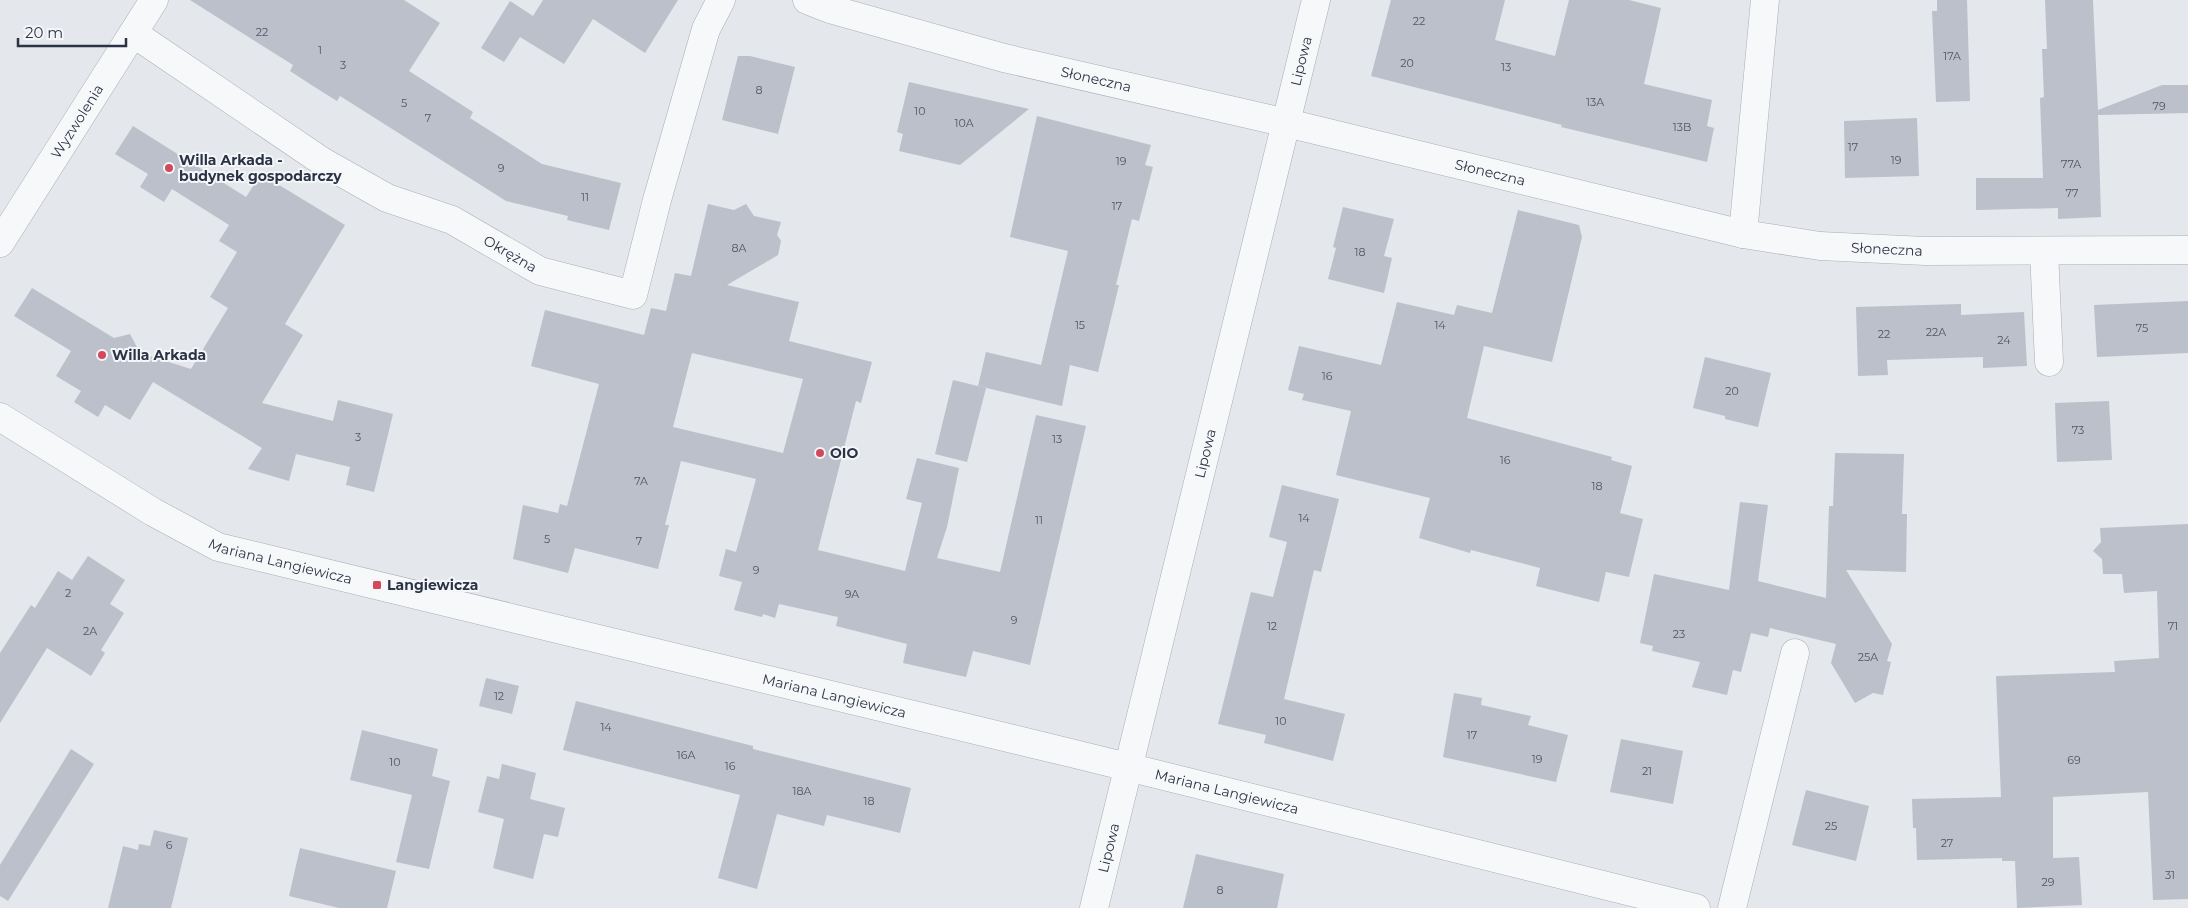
<svg xmlns="http://www.w3.org/2000/svg" width="2188" height="908" font-family="Montserrat,sans-serif">
	<rect width="100%" height="100%" fill="#e4e7ec"/>
	<g fill="#bbc0ca" fill-rule="evenodd">
		<path d="M 190,0 L 404,0 L 440,23 L 409,71 L 473,112 L 470,118 L 542,164 L 621,183 L 609,230 L 567,220 L 568,216 L 506,201 L 340,96 L 337,101 L 313,86 L 290,71 L 293,65 Z"/>
		<path d="M 543,0 L 678,0 L 645,53 L 593,19 L 564,64 L 520,37 L 504,62 L 481,48 L 510,1 L 533,16 Z"/>
		<path d="M 1391,0 L 1505,0 L 1495,40 L 1555,56 L 1569,0 L 1629,0 L 1661,8 L 1644,84 L 1712,100 L 1707,126 L 1714,128 L 1707,162 L 1561,127 L 1562,125 L 1371,76 Z"/>
		<path d="M 1937,0 L 1967,0 L 1970,101 L 1936,102 L 1932,11 L 1937,11 Z"/>
		<path d="M 2045,0 L 2093,0 L 2098,110 L 2162,85 L 2188,85 L 2188,113 L 2098,115 L 2101,217 L 2058,219 L 2058,208 L 1976,210 L 1976,178 L 2043,178 L 2040,98 L 2044,97 L 2042,49 L 2047,49 Z"/>
		<path d="M 738,56 L 750,56 L 795,67 L 778,134 L 722,120 Z"/>
		<path d="M 909,82 L 944,90 L 1029,109 L 960,165 L 929,158 L 899,151 L 903,134 L 897,132 Z"/>
		<path d="M 1037,116 L 1151,145 L 1145,165 L 1153,167 L 1139,221 L 1132,219 L 1116,285 L 1119,285 L 1098,372 L 1070,365 L 1062,406 L 978,386 L 986,352 L 1041,365 L 1068,251 L 1010,237 Z"/>
		<path d="M 1917,118 L 1919,176 L 1845,178 L 1844,121 Z"/>
		<path d="M 133,126 L 246,197 L 261,174 L 345,225 L 285,324 L 303,335 L 262,403 L 333,421 L 338,400 L 393,414 L 374,492 L 346,485 L 350,467 L 296,454 L 289,481 L 248,469 L 262,448 L 153,382 L 130,420 L 105,405 L 98,417 L 74,402 L 81,391 L 56,376 L 71,351 L 14,316 L 32,288 L 114,338 L 130,334 L 140,353 L 191,369 L 228,308 L 210,297 L 237,252 L 219,241 L 229,225 L 172,189 L 164,202 L 140,187 L 148,174 L 115,154 Z"/>
		<path d="M 708,204 L 734,210 L 746,204 L 754,216 L 781,222 L 777,235 L 781,241 L 778,255 L 727,285 L 799,302 L 789,341 L 872,362 L 861,403 L 856,401 L 818,550 L 905,571 L 922,503 L 906,499 L 917,458 L 959,468 L 947,527 L 937,558 L 1000,572 L 1036,415 L 1086,426 L 1030,665 L 973,651 L 966,677 L 903,663 L 907,644 L 836,626 L 838,617 L 779,604 L 775,618 L 763,614 L 762,617 L 734,610 L 742,582 L 719,576 L 726,549 L 736,552 L 756,479 L 681,461 L 665,525 L 669,525 L 658,569 L 575,548 L 568,573 L 513,559 L 523,505 L 558,513 L 560,504 L 567,506 L 599,384 L 531,366 L 545,310 L 644,335 L 651,308 L 666,311 L 675,273 L 691,276 ZM 692,353 L 803,379 L 783,453 L 673,427 Z"/>
		<path d="M 1343,207 L 1394,219 L 1384,256 L 1392,258 L 1384,293 L 1328,279 L 1336,248 L 1333,247 Z"/>
		<path d="M 1518,210 L 1579,225 L 1582,237 L 1552,362 L 1484,346 L 1467,418 L 1612,457 L 1611,460 L 1632,466 L 1620,513 L 1643,519 L 1629,577 L 1606,572 L 1599,602 L 1536,586 L 1540,568 L 1471,550 L 1470,553 L 1419,538 L 1430,498 L 1336,475 L 1351,411 L 1302,400 L 1304,394 L 1288,390 L 1299,346 L 1381,365 L 1397,302 L 1454,315 L 1457,305 L 1492,313 Z"/>
		<path d="M 2188,301 L 2188,353 L 2097,357 L 2094,305 Z"/>
		<path d="M 1961,304 L 1961,315 L 2024,312 L 2027,366 L 1983,368 L 1983,357 L 1887,360 L 1888,375 L 1858,376 L 1856,307 Z"/>
		<path d="M 1705,357 L 1771,373 L 1758,427 L 1725,419 L 1725,416 L 1693,408 Z"/>
		<path d="M 953,380 L 986,388 L 967,462 L 935,454 Z"/>
		<path d="M 2109,401 L 2112,460 L 2057,462 L 2055,403 Z"/>
		<path d="M 1835,453 L 1904,454 L 1902,514 L 1907,514 L 1906,572 L 1846,570 L 1892,644 L 1887,661 L 1891,662 L 1883,695 L 1873,693 L 1855,703 L 1831,663 L 1836,644 L 1770,628 L 1768,637 L 1751,633 L 1741,672 L 1733,670 L 1727,695 L 1692,687 L 1700,662 L 1652,651 L 1653,646 L 1640,643 L 1654,574 L 1729,590 L 1740,502 L 1768,505 L 1758,581 L 1826,598 L 1829,506 L 1833,506 Z"/>
		<path d="M 1282,485 L 1339,499 L 1321,572 L 1314,570 L 1284,699 L 1345,714 L 1333,761 L 1264,743 L 1266,735 L 1218,724 L 1251,592 L 1273,597 L 1287,542 L 1269,537 Z"/>
		<path d="M 2188,524 L 2188,899 L 2153,900 L 2148,792 L 2053,797 L 2053,858 L 2079,857 L 2082,905 L 2017,908 L 2015,861 L 2002,861 L 2002,858 L 1917,860 L 1916,828 L 1913,828 L 1912,799 L 2001,797 L 1996,676 L 2115,672 L 2114,661 L 2159,658 L 2157,591 L 2124,593 L 2122,574 L 2103,574 L 2102,559 L 2093,551 L 2101,542 L 2100,528 Z"/>
		<path d="M 88,556 L 125,580 L 110,604 L 124,613 L 101,650 L 105,653 L 91,676 L 47,648 L 0,723 L 0,653 L 31,605 L 35,608 L 58,571 L 72,580 Z"/>
		<path d="M 486,678 L 519,686 L 512,714 L 479,706 Z"/>
		<path d="M 1454,693 L 1482,698 L 1481,705 L 1531,716 L 1528,725 L 1568,735 L 1556,782 L 1443,757 Z"/>
		<path d="M 576,701 L 753,746 L 753,749 L 911,788 L 900,833 L 827,815 L 824,826 L 777,814 L 757,889 L 718,878 L 740,795 L 563,750 Z"/>
		<path d="M 362,730 L 438,749 L 432,776 L 450,781 L 429,869 L 396,862 L 412,795 L 350,780 Z"/>
		<path d="M 1621,739 L 1683,751 L 1673,804 L 1610,792 Z"/>
		<path d="M 71,749 L 94,764 L 8,901 L 0,896 L 0,865 Z"/>
		<path d="M 502,764 L 536,773 L 530,799 L 565,808 L 558,837 L 544,834 L 533,879 L 493,868 L 504,819 L 478,812 L 487,776 L 499,779 Z"/>
		<path d="M 1806,790 L 1869,806 L 1856,861 L 1792,845 Z"/>
		<path d="M 154,830 L 188,838 L 171,908 L 108,908 L 123,846 L 138,850 L 139,844 L 150,846 Z"/>
		<path d="M 300,848 L 396,871 L 387,908 L 339,908 L 289,896 Z"/>
		<path d="M 1196,854 L 1284,874 L 1277,908 L 1183,908 Z"/>
	</g>
	<g fill="none" stroke-linecap="round" stroke-linejoin="round">
		<defs>
			<g id="minor">
				<path id="s1" d="M 807,0 L 830,9 L 1004,58 L 1287,123 L 1743,234 L 1820,246 L 1925,251 L 2188,250"/>
				<path id="s2" d="M 133,33 L 323,162 L 387,198 L 452,220 L 540,271 L 633,295 L 657,200 L 706,29 L 721,0"/>
				<path d="M 1743,234 L 1765,0"/>
				<path id="s3" d="M 0,243 L 154,0"/>
				<path d="M 2044,251 L 2049,362"/>
				<path id="s4" d="M 0,417 L 153,512 L 218,547 L 1075,754 L 1696,908"/>
				<path id="s5" d="M 1094,908 L 1316,0"/>
				<path d="M 1732,908 L 1795,653"/>
			</g>
		</defs>
		<use href="#minor" stroke="#a9aeb7" stroke-width="29"/>
		<use href="#minor" stroke="#f7f8fa" stroke-width="28"/>
	</g>
	<g fill="#d1495b" stroke="#f4f6f9" stroke-width="2">
		<circle cx="169" cy="168" r="5"/>
		<circle cx="102" cy="355" r="5"/>
		<circle cx="820" cy="453" r="5"/>
		<rect x="372" y="580" width="10" height="10" rx="2.5"/>
	</g>
	<g text-anchor="middle" stroke-width="4" stroke-linejoin="round" paint-order="stroke">
		<g font-size="11" fill="#4f5766">
			<text x="1419" y="25">22</text>
			<text x="262" y="36">22</text>
			<text x="320" y="54">1</text>
			<text x="1952" y="60">17A</text>
			<text x="1407" y="67">20</text>
			<text x="343" y="69">3</text>
			<text x="1506" y="71">13</text>
			<text x="759" y="94">8</text>
			<text x="1595" y="106">13A</text>
			<text x="404" y="107">5</text>
			<text x="2159" y="110">79</text>
			<text x="920" y="115">10</text>
			<text x="428" y="122">7</text>
			<text x="964" y="127">10A</text>
			<text x="1682" y="131">13B</text>
			<text x="1853" y="151">17</text>
			<text x="1896" y="164">19</text>
			<text x="1121" y="165">19</text>
			<text x="2071" y="168">77A</text>
			<text x="501" y="172">9</text>
			<text x="2072" y="197">77</text>
			<text x="585" y="201">11</text>
			<text x="1117" y="210">17</text>
			<text x="739" y="252">8A</text>
			<text x="1360" y="256">18</text>
			<text x="1080" y="329">15</text>
			<text x="1440" y="329">14</text>
			<text x="2142" y="332">75</text>
			<text x="1936" y="336">22A</text>
			<text x="1884" y="338">22</text>
			<text x="2004" y="344">24</text>
			<text x="1327" y="380">16</text>
			<text x="1732" y="395">20</text>
			<text x="2078" y="434">73</text>
			<text x="358" y="441">3</text>
			<text x="1057" y="443">13</text>
			<text x="1505" y="464">16</text>
			<text x="641" y="485">7A</text>
			<text x="1597" y="490">18</text>
			<text x="1304" y="522">14</text>
			<text x="1039" y="524">11</text>
			<text x="547" y="543">5</text>
			<text x="639" y="545">7</text>
			<text x="756" y="574">9</text>
			<text x="68" y="597">2</text>
			<text x="852" y="598">9A</text>
			<text x="1014" y="624">9</text>
			<text x="1272" y="630">12</text>
			<text x="2173" y="630">71</text>
			<text x="90" y="635">2A</text>
			<text x="1679" y="638">23</text>
			<text x="1868" y="661">25A</text>
			<text x="499" y="700">12</text>
			<text x="1281" y="725">10</text>
			<text x="606" y="731">14</text>
			<text x="1472" y="739">17</text>
			<text x="686" y="759">16A</text>
			<text x="1537" y="763">19</text>
			<text x="2074" y="764">69</text>
			<text x="395" y="766">10</text>
			<text x="730" y="770">16</text>
			<text x="1647" y="775">21</text>
			<text x="802" y="795">18A</text>
			<text x="869" y="805">18</text>
			<text x="1831" y="830">25</text>
			<text x="1947" y="847">27</text>
			<text x="169" y="849">6</text>
			<text x="2170" y="879">31</text>
			<text x="2048" y="886">29</text>
			<text x="1220" y="894">8</text>
		</g>
		<g font-size="14" fill="#2b3445" stroke="#f4f6f9">
			<text dy="5" stroke="none"><textPath href="#s5" startOffset="872">Lipowa</textPath></text>
			<text dy="5" stroke="none"><textPath href="#s1" startOffset="300">Słoneczna</textPath></text>
			<text dy="5" stroke="none"><textPath href="#s3" startOffset="144">Wyzwolenia</textPath></text>
			<text dy="5" stroke="none"><textPath href="#s1" startOffset="705">Słoneczna</textPath></text>
			<text dy="5" stroke="none"><textPath href="#s1" startOffset="1110">Słoneczna</textPath></text>
			<text dy="5" stroke="none"><textPath href="#s2" startOffset="439">Okrężna</textPath></text>
			<text dy="5" stroke="none"><textPath href="#s5" startOffset="468">Lipowa</textPath></text>
			<text dy="5" stroke="none"><textPath href="#s4" startOffset="318">Mariana Langiewicza</textPath></text>
			<text dy="5" stroke="none"><textPath href="#s4" startOffset="888">Mariana Langiewicza</textPath></text>
			<text dy="5" stroke="none"><textPath href="#s4" startOffset="1292">Mariana Langiewicza</textPath></text>
			<text dy="5" stroke="none"><textPath href="#s5" startOffset="62">Lipowa</textPath></text>
		</g>
		<g font-size="14" font-weight="bold" fill="#2b3445" stroke="#f4f6f9" text-anchor="start">
			<text x="179" y="165">Willa Arkada -<tspan x="179" dy="16">budynek gospodarczy</tspan></text>
			<text x="112" y="360">Willa Arkada</text>
			<text x="830" y="458">OIO</text>
			<text x="387" y="590">Langiewicza</text>
		</g>
	</g>
	<path d="M18 38v8h108v-8" fill="none" stroke="#2b3445" stroke-width="2.5"/>
	<text x="25" y="38" font-size="15" fill="#2b3445" stroke="#f4f6f9" stroke-width="4" paint-order="stroke">20 m</text>
</svg>
